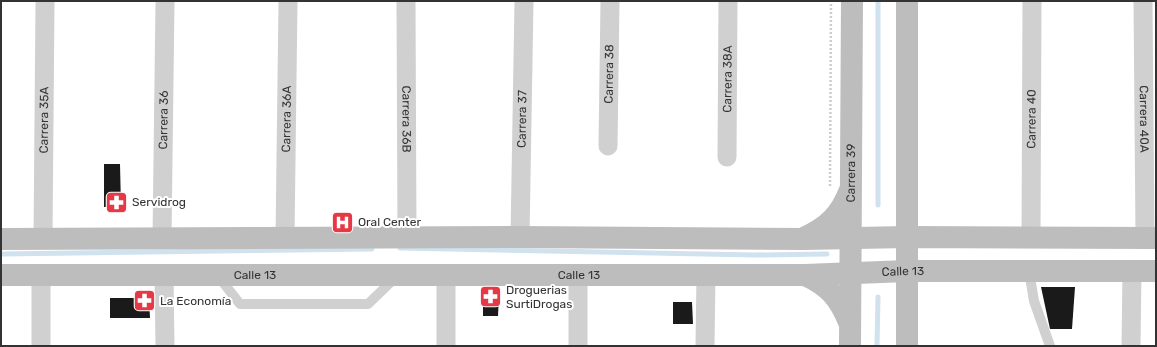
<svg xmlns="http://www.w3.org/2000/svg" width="1157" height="347" font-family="Rubik,sans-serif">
	<rect width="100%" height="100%" fill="#fff"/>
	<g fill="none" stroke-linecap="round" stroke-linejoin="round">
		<g stroke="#cfe2ee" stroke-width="5">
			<path d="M 878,205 L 878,1"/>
			<path d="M 400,248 L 755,255 L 827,254"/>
			<path d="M 1,254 L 372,249"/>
			<path d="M 877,346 L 878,297"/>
		</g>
	</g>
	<g fill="#1a1a1a">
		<path d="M 104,164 L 120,164 L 121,207 L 104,207 Z"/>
		<path d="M 1041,287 L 1075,287 L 1072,329 L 1050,329 Z"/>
		<path d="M 483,294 L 499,295 L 498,316 L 483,316 Z"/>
		<path d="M 110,298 L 149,298 L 150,318 L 110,318 Z"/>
		<path d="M 673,302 L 692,302 L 693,324 L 673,324 Z"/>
	</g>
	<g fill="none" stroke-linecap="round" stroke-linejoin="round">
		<path stroke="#cdcdcd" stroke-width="2.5" stroke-dasharray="2 2" stroke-linecap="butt" d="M 830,186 L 831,1"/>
		<g stroke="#d0d0d0" stroke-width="10">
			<path d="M 1029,271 L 1034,301 L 1050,346"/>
			<path d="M 218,276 L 240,304 L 368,304 L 396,277"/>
		</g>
		<g stroke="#d0d0d0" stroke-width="19">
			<path id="s1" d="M 406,1 L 407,237"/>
			<path id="s2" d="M 1143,1 L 1145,238"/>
			<path id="s3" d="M 608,146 L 610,1"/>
			<path id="s4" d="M 727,157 L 728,1"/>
			<path id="s5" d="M 520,237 L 524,1"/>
			<path id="s6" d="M 1031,237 L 1032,1"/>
			<path id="s7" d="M 162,238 L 165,1"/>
			<path id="s8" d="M 285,238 L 288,1"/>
			<path id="s9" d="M 43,239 L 45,1"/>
			<path d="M 164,275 L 165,346"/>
			<path d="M 41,346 L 41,276"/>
			<path d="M 446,346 L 446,275"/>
			<path d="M 578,346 L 578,275"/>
			<path d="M 705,346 L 706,275"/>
			<path d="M 1131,346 L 1132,271"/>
		</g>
		<g stroke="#bdbdbd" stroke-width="22">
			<path d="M 804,238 C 829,226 840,215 850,190"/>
			<path d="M 1,239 L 520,237 L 803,239 L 908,237 L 1156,238"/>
			<path id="s10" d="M 1,275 L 805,275 L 907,271 L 1156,271"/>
			<path d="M 805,275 C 829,286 839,298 849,322"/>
			<path id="s11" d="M 850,346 L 852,1"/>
			<path d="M 907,346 L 907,1"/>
		</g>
	</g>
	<defs>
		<symbol id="pharmacy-square" viewBox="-11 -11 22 22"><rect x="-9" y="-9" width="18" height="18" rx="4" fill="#e63946" stroke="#fff"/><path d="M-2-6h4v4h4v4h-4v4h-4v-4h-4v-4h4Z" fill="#fff"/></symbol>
		<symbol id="hospital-square" viewBox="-11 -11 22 22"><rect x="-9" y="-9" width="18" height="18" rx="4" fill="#e63946" stroke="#fff"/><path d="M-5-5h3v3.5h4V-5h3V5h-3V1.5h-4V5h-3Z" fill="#fff"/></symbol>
	</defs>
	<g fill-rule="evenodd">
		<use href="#pharmacy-square" x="104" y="190" width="25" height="25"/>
		<use href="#hospital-square" x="330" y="210" width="25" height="25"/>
		<use href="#pharmacy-square" x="478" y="284" width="25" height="25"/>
		<use href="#pharmacy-square" x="132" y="288" width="25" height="25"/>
	</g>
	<g text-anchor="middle" stroke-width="4" stroke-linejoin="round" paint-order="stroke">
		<g font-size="12" fill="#333" stroke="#fff">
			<text dy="4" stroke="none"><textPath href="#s3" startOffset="72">Carrera 38</textPath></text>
			<text dy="4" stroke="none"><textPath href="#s4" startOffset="78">Carrera 38A</textPath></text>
			<text dy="4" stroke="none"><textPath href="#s8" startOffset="119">Carrera 36A</textPath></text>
			<text dy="4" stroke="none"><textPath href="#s1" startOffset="118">Carrera 36B</textPath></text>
			<text dy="4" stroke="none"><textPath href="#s5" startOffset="118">Carrera 37</textPath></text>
			<text dy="4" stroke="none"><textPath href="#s6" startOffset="118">Carrera 40</textPath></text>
			<text dy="4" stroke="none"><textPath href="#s2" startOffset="118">Carrera 40A</textPath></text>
			<text dy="4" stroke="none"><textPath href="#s9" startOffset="119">Carrera 35A</textPath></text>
			<text dy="4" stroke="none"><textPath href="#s7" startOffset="118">Carrera 36</textPath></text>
			<text dy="4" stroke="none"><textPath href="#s11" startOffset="173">Carrera 39</textPath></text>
			<text dy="4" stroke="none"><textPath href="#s10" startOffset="902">Calle 13</textPath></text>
			<text dy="4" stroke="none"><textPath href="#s10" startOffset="578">Calle 13</textPath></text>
			<text dy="4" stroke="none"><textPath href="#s10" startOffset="254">Calle 13</textPath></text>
		</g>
		<g font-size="12" fill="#333" stroke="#fff" text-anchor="start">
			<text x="132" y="206">Servidrog</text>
			<text x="358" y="226">Oral Center</text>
			<text x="506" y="294">Droguerias<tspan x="506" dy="14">SurtiDrogas</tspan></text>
			<text x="160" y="305">La Economía</text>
		</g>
	</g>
	<rect width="1157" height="347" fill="none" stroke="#333333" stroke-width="4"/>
</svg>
